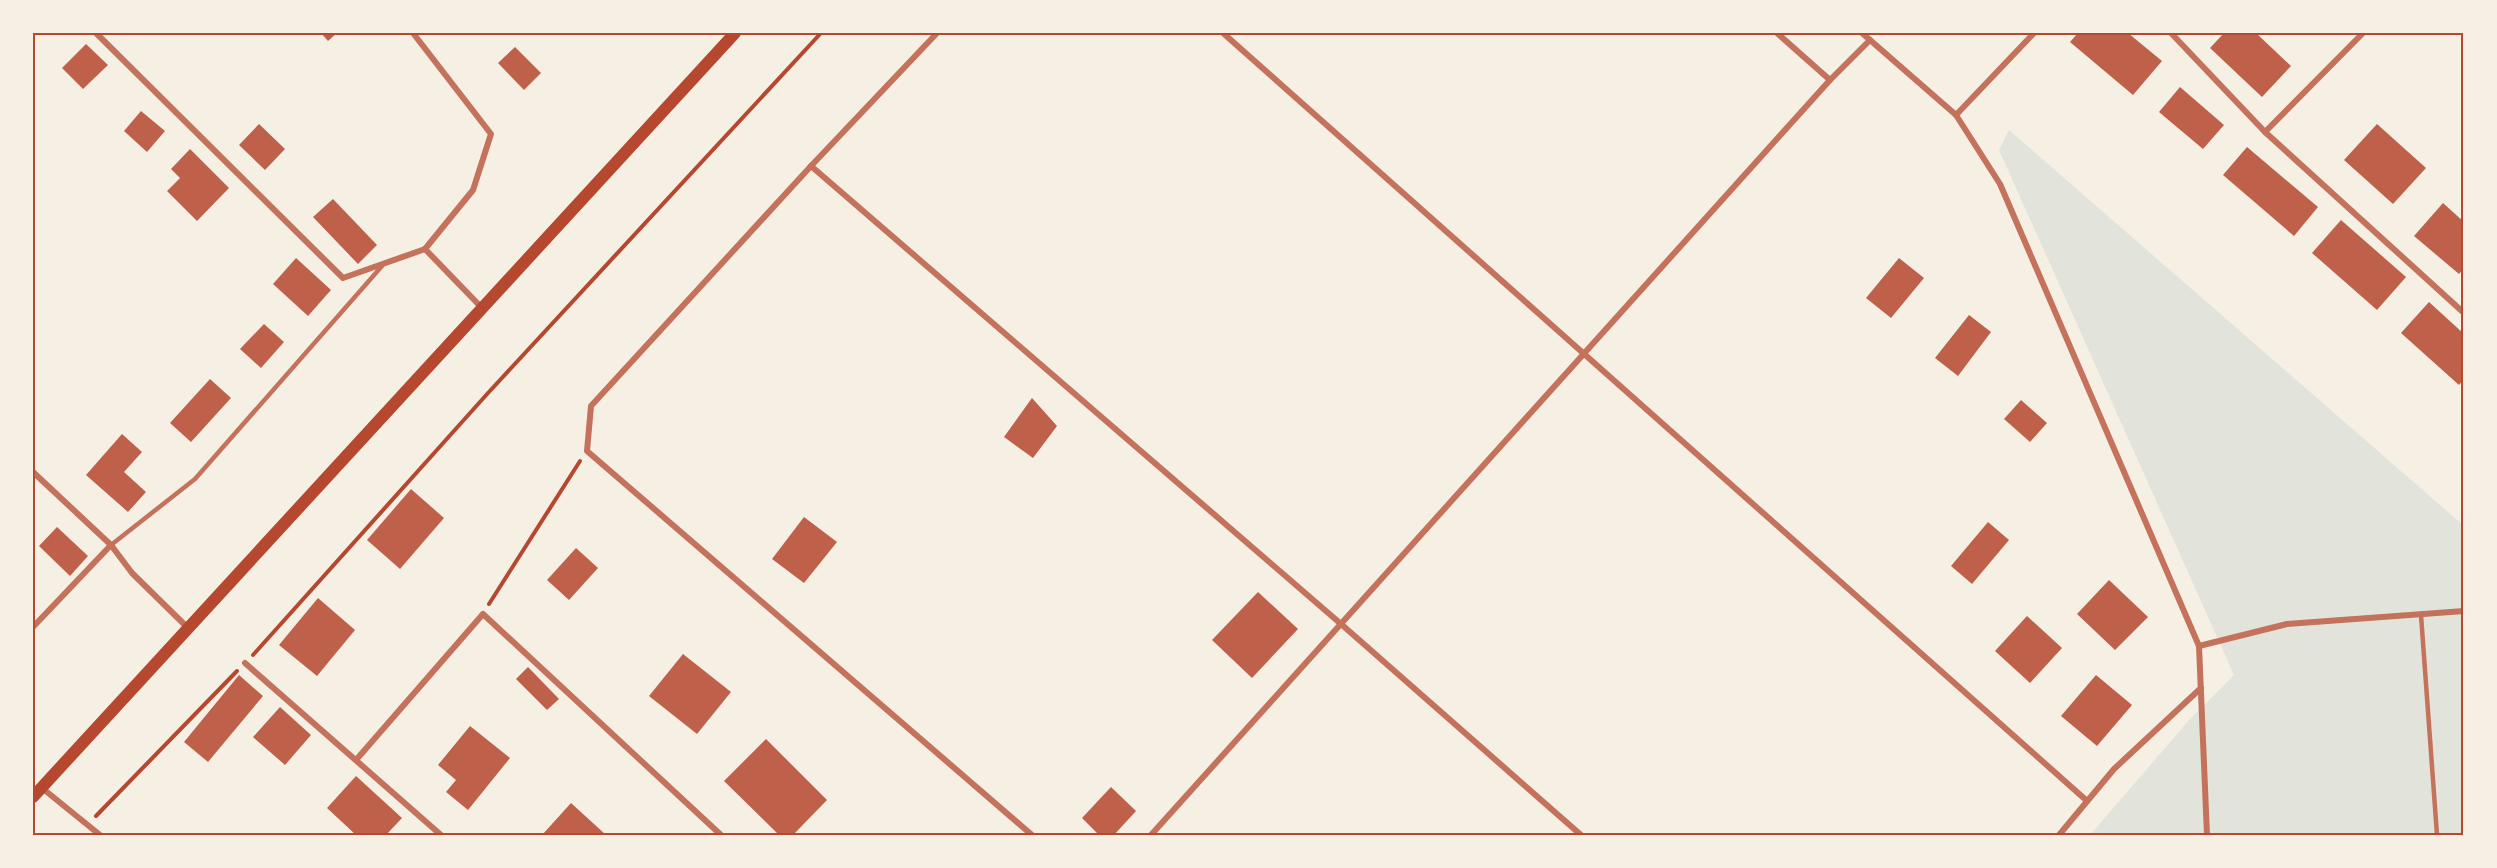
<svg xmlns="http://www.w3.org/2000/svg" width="2497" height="868" font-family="'Exo 2',sans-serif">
	<rect width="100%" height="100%" fill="#f6efe4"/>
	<path fill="#e2e4dc" d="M 2009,130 L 2464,526 L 2464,835 L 2090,835 L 2190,719 L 2234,675 L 1999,150 Z"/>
	<g fill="#bf614a">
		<path d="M 321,33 L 337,33 L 328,41 Z"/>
		<path d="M 2078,33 L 2128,33 L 2162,61 L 2133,95 L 2070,42 Z"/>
		<path d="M 2224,33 L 2256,33 L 2291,66 L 2262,97 L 2210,48 Z"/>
		<path d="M 86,44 L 108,65 L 83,89 L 62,68 Z"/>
		<path d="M 515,47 L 541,73 L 524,90 L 498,63 Z"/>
		<path d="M 2180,87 L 2224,125 L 2203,149 L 2159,112 Z"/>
		<path d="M 141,111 L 165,131 L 147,152 L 124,131 Z"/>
		<path d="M 259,124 L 285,149 L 265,170 L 239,145 Z"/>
		<path d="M 2377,124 L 2426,168 L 2393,204 L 2344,160 Z"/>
		<path d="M 2247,147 L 2318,207 L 2294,236 L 2223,175 Z"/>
		<path d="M 190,149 L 229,188 L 197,221 L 167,191 L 180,178 L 171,169 Z"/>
		<path d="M 333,199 L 377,245 L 358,264 L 313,217 Z"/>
		<path d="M 2443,203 L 2464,222 L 2464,268 L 2459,274 L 2414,236 Z"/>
		<path d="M 2341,220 L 2406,277 L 2377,310 L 2312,253 Z"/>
		<path d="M 296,258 L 331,290 L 308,316 L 273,284 Z"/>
		<path d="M 1899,258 L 1924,278 L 1891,318 L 1866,298 Z"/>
		<path d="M 2429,302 L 2464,334 L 2464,379 L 2459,385 L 2401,333 Z"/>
		<path d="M 1969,315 L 1991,332 L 1958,376 L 1935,358 Z"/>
		<path d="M 264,324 L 284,342 L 261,368 L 240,349 Z"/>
		<path d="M 210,379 L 231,398 L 191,442 L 170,423 Z"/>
		<path d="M 1032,398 L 1057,426 L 1033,458 L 1004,437 Z"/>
		<path d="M 2021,400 L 2047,423 L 2030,442 L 2004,419 Z"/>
		<path d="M 122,434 L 142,452 L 124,472 L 146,492 L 128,512 L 86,475 Z"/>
		<path d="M 411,489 L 444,518 L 400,569 L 367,540 Z"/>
		<path d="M 804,517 L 837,542 L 804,583 L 772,559 Z"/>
		<path d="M 1988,522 L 2009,540 L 1972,584 L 1951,566 Z"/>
		<path d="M 57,527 L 88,556 L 70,576 L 39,546 Z"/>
		<path d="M 576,548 L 598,568 L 569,600 L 547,580 Z"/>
		<path d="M 2109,580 L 2148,617 L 2115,650 L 2077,614 Z"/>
		<path d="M 1258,592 L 1298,629 L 1252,678 L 1212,640 Z"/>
		<path d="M 318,598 L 355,630 L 317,676 L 279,645 Z"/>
		<path d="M 2027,616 L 2062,648 L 2030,683 L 1995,651 Z"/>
		<path d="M 683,654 L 731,692 L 697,734 L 649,696 Z"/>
		<path d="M 528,667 L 559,699 L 547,710 L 516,679 Z"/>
		<path d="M 239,675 L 263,696 L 208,762 L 184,742 Z"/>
		<path d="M 2096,675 L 2132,705 L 2097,746 L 2061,716 Z"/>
		<path d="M 280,707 L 311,735 L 285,765 L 253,737 Z"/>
		<path d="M 470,726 L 510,758 L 468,810 L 446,792 L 456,780 L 438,765 Z"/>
		<path d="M 766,739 L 827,800 L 793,835 L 779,835 L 724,781 Z"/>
		<path d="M 356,776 L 402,818 L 386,835 L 356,835 L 327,808 Z"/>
		<path d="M 1111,787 L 1136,811 L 1114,835 L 1099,835 L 1082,818 Z"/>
		<path d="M 571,803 L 606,835 L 542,835 Z"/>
	</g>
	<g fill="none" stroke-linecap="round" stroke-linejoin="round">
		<g stroke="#b5482f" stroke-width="4">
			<path d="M 489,604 L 580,461"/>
			<path d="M 253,655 L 488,393 L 821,33"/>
			<path d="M 96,816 L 237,671"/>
		</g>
		<g stroke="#c5725c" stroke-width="4.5">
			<path d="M 111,545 L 195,479 L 382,266"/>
			<path d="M 2421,615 L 2437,835"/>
		</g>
		<g stroke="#c5725c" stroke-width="6">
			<path d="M 96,33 L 343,278 L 425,249"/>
			<path d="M 413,33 L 491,134 L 473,190 L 425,249"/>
			<path d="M 937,33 L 811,166 L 591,406 L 587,451 L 1032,835"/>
			<path d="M 1223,33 L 2086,800"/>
			<path d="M 1777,33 L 1830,80"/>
			<path d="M 1862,33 L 1956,115 L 2000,184 L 2199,646 L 2207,835"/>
			<path d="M 2171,33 L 2265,132 L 2464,313"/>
			<path d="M 1956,115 L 2034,33"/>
			<path d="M 2265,132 L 2363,33"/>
			<path d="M 811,166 L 1341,624 L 1581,835"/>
			<path d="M 425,249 L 482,308"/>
			<path d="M 33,472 L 111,545 L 132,573 L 188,628"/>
			<path d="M 33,627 L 111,545"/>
			<path d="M 2199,646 L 2287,624 L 2464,611"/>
			<path d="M 245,663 L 441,835"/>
			<path d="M 356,760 L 483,614 L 721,835"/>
			<path d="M 42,788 L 100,835"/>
			<path d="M 1151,835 L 1830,80 L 1870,40"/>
			<path d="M 2059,835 L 2114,769 L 2201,688"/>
		</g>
		<path stroke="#b5482f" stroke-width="12" d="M 33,797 L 735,33"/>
	</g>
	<rect width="2497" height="868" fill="none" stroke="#f6efe4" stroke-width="69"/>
	<rect x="34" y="34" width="2428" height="800" fill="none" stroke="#b5482f" stroke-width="2"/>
</svg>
